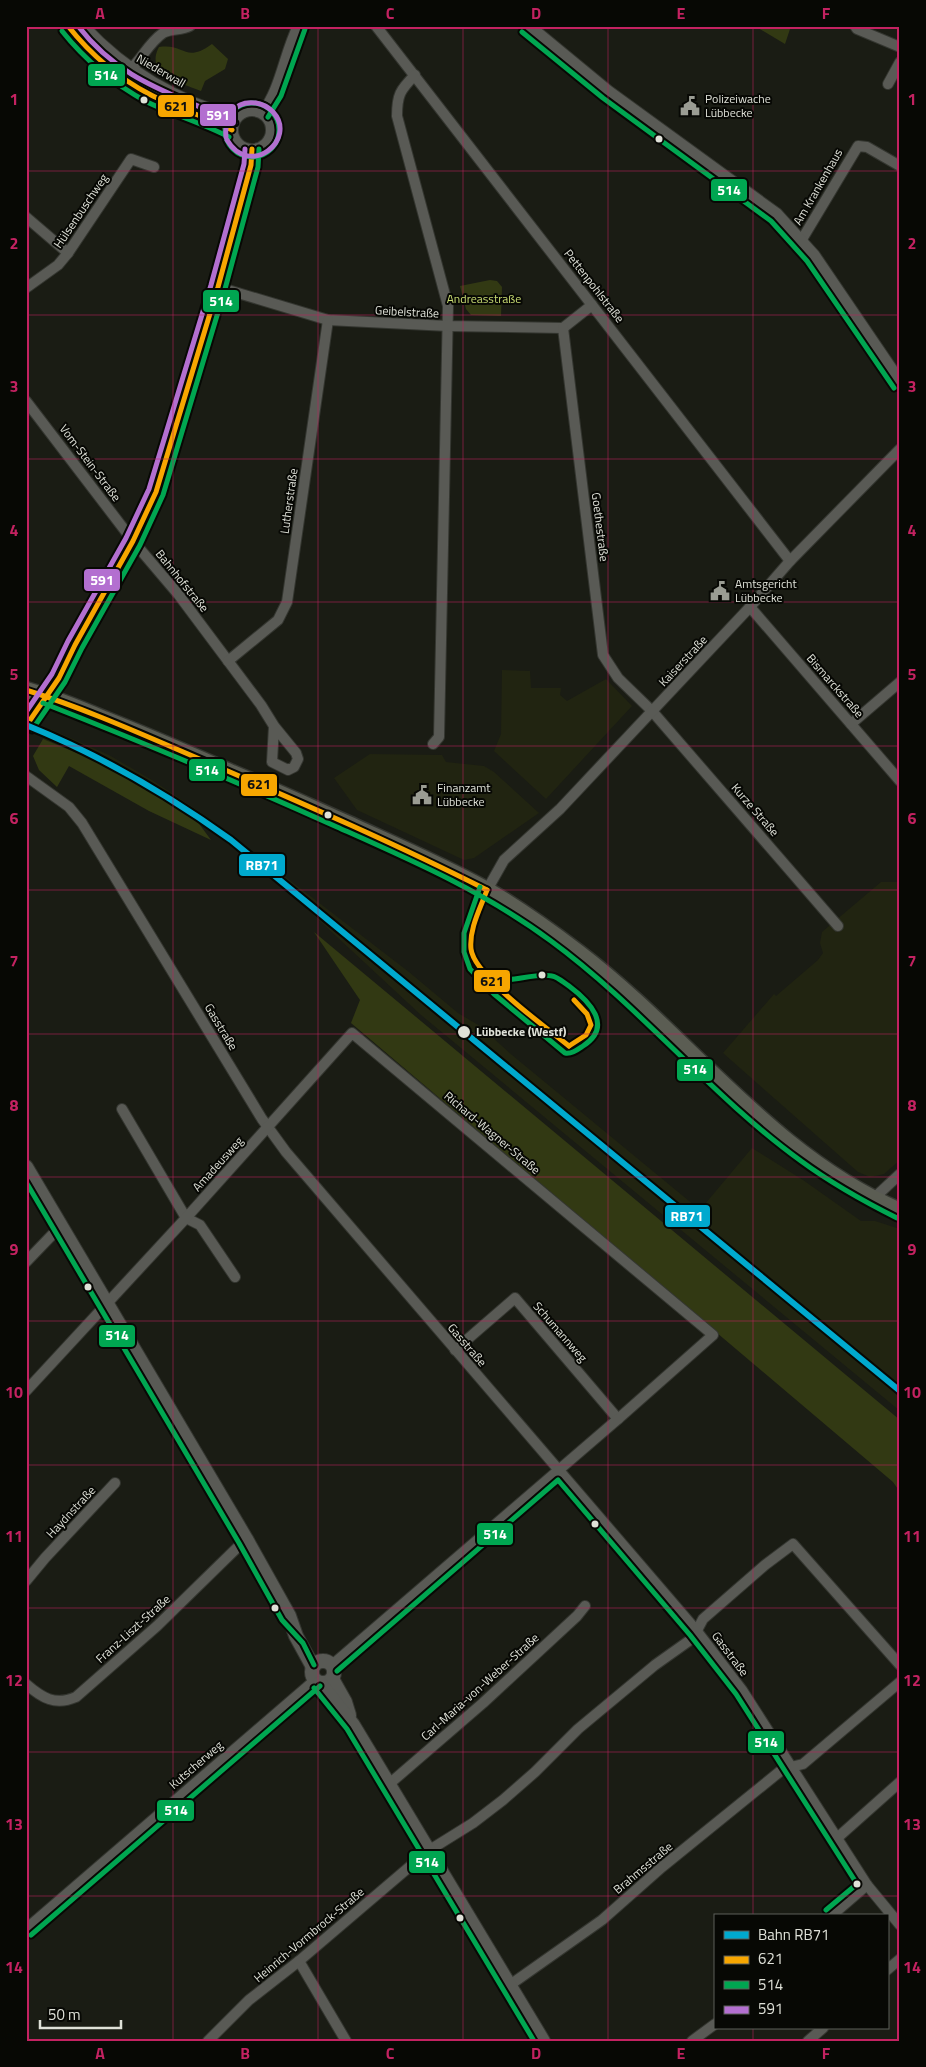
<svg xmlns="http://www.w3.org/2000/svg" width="926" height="2067" font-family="'Titillium Web',sans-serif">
	<rect width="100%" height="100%" fill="#1a1c14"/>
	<g fill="#212411">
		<path d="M 502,670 L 530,671 L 531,688 L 561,688 L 560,695 L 567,701 L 606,679 L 632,706 L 546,799 L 494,751 L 501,734 Z"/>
		<path d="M 50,729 L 109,755 L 152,780 L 209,818 L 409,972 L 458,1013 L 480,1026 L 512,1055 L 700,1210 L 752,1148 L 803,1180 L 861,1221 L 875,1221 L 900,1229 L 900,1411 L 421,1015 L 294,897 L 239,852 L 197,821 L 135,782 L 94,760 L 43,739 Z"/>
		<path d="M 370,754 L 442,755 L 446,762 L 484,766 L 494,772 L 539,813 L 474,858 L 464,860 L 357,810 L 334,778 Z"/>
		<path d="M 881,882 L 900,882 L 900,1160 L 884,1174 L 870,1177 L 858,1172 L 723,1053 L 774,994 L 776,996 L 818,960 L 823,953 L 820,943 L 822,932 Z"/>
	</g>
	<g fill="#323913">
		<path d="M 759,26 L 791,26 L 785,44 L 758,28 Z"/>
		<path d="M 212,44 L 228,59 L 225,69 L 205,81 L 201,91 C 182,83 144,75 159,47 C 186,43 184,64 212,44 Z"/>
		<path d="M 490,280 L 497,281 L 502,287 L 501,316 L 471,315 L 466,309 L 460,286 Z"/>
		<path d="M 43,739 L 94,760 L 135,782 L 197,821 L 211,840 L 149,811 L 69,766 L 57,787 L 39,770 L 33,756 Z"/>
		<path d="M 314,932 L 900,1420 L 900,1492 L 893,1482 L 351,1023 L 360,1000 Z"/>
	</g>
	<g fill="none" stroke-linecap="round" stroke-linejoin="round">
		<defs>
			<g id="minor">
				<path d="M 68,26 C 89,55 119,78 151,95 C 177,108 206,116 232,130"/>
				<path d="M 84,26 C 127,72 177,101 237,117"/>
				<path d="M 376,26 L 790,561"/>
				<path d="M 855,26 L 857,29 L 900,47"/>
				<path d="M 126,73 C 141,62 147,44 163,33 C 171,28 181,31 190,26"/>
				<path d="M 415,75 C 400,90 397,95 397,116 L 448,306 L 439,737 L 433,744"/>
				<path d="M 888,84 L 900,62"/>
				<circle cx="252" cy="130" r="19"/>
				<path d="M 262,113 C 281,88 284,54 298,26"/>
				<path d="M 26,217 L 68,253"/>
				<path d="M 801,241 L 858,146 L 867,147 L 900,166"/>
				<path d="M 218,287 L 328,320 L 448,326 L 563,328 L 592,305"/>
				<path d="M 26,288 L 58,265 L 68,253 L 131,159 L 154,167"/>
				<path d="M 563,328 L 603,655 L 618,678 L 652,711 L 838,926"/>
				<path d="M 26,401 L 133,541 L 178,594 L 261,705 L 274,726 L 272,762 L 288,770 L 294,767 L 298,759 L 296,753 L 274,726"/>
				<path d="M 750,607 L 900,781"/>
				<path d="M 228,661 L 278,620 L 287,602 L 328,320"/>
				<path d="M 46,696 L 59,678 L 75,645 L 133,541 L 156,492 L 218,287 L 251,165 L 252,149"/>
				<path d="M 851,724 L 900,682"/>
				<path d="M 26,776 L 69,807 L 82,823 L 262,1119 L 286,1152 L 696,1630 L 742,1690 L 867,1885 L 900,1925"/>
				<path d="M 487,890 L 504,860 L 560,809 L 750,607 L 790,561 L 900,449"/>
				<path d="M 122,1109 L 186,1218 L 200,1225 L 235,1277"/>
				<path d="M 873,1199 L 900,1174"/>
				<path d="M 26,1262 L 52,1235 L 62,1228"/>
				<path d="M 455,1350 L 515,1298 L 618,1419"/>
				<path d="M 26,1391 L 186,1218 L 352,1033 L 713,1335 L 618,1419 L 332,1665"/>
				<path d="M 26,1581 L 45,1558 L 115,1483"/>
				<path d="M 26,1684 C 42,1698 55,1706 76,1697 L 157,1626 L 246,1539"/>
				<path d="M 388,1785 L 483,1703 L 577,1616 L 585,1606"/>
				<path d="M 836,1839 L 900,1782"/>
				<path d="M 831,1916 L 867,1885"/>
				<path d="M 26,1929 L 315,1680"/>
				<path d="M 299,1961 L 346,2041"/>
				<path d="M 887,1970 L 900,1959"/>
				<path d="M 510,1985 L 602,1920 L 662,1867 L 783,1769 L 803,1764 L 900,1682"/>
				<path d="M 208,2041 L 249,2000 L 299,1961 L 428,1851 L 473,1823 L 503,1800 L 535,1772 L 578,1729 L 655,1665 L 693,1638 L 703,1619 L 765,1565 L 793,1544 L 900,1665"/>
				<path d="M 692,2041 L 715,2024"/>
				<path d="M 808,2041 L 823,2028"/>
			</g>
			<g id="tertiary">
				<path d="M 527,26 L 607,92 L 776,215 L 813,256 L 900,384"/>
				<path d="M 26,726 L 46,696"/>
				<path d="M 26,1167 L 246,1539 L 289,1616 L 296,1636 L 313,1667"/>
				<circle cx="323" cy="1672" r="11"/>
				<path d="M 332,1679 L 345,1702 L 349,1715"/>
				<path d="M 320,1683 L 353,1725 L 543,2041"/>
			</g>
			<path id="primary" d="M 26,690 C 53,698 78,708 104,719 C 147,736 189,754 232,773 C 273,790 314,809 355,827 C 399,847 443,866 485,889 C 518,908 550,931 579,953 C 688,1036 771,1156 900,1211"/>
		</defs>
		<use href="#minor" stroke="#343630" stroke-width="12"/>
		<use href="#tertiary" stroke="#343630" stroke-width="16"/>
		<use href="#primary" stroke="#343630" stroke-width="19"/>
		<use href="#minor" stroke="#595a55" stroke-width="10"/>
		<use href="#tertiary" stroke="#595a55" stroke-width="14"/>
		<use href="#primary" stroke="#5b5d53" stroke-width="16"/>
		<defs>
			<g id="bus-1">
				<path d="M 68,26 C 91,55 118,78 151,95 C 177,108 206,117 232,130"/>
				<path d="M 26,690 C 89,710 148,737 209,763 C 302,803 396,844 487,890"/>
				<path d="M 26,726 L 59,678 L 75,645 L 133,541 L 156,492 L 218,287 L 251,165 L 252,149"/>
				<path d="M 487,890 C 480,909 469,929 471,949 C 474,976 547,1028 569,1046"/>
				<path d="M 569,1046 L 586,1035 L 591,1025 L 587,1014 L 574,1000"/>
			</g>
			<g id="bus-2">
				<path d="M 62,31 C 85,60 114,84 147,102 C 174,115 202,123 229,137"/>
				<path d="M 522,32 L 603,98 L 771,221 L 807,261 L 894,388"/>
				<circle cx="252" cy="130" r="27"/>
				<path d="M 268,117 L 281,96 L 305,29"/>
				<path d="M 43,703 C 142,742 240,783 337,827 C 411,860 485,892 551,941 C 641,1007 711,1096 801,1161 C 831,1183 863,1201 897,1218"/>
				<path d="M 32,730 L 65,682 L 82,648 L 140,545 L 163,495 L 225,289 L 258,167 L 259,149"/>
				<path d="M 480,887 L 464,933 L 464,952 L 470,969 L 494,994 L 565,1053 C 572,1054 577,1050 583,1046 C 614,1026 589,1001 569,986 C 564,983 558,977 552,976 C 541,973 516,980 502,980"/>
				<path d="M 26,1182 L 239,1543 L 282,1620 L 303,1643 L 314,1665"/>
				<path d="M 337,1671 L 558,1480 L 690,1635 L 736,1694 L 857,1884 L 826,1910"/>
				<path d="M 314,1688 L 347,1729 L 534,2041"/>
				<path d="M 31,1935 L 320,1686"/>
			</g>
			<g id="bus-3">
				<path d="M 78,26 C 123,84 175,93 235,123"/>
				<path d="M 226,137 C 224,117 234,100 256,103 C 263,104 268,107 273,112 C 298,139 250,179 227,140"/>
				<path d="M 26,712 L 52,674 L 68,641 L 126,538 L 149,489 L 211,285 L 244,164 L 245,149"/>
			</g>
		</defs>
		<use href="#bus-1" stroke="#070804" stroke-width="9"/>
		<use href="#bus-2" stroke="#070804" stroke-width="9"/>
		<use href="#bus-3" stroke="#070804" stroke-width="9"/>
		<use href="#bus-1" stroke="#f7a600" stroke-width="5"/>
		<use href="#bus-2" stroke="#00a651" stroke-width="5"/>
		<use href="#bus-3" stroke="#b36fd0" stroke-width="5"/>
		<defs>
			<path id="rail-1" d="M 26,725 C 100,755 167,794 231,840 L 900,1391"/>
		</defs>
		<use href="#rail-1" stroke="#070804" stroke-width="10"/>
		<use href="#rail-1" stroke="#00a9ce" stroke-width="6"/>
	</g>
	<path fill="none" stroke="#c32261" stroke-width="1" stroke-opacity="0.55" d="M 173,26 L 173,2041M 318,26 L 318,2041M 463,26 L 463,2041M 608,26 L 608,2041M 753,26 L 753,1916M 26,171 L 900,171M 26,315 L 900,315M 26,459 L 900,459M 26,602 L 900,602M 26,746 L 900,746M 26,890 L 900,890M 26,1034 L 900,1034M 26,1177 L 900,1177M 26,1321 L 900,1321M 26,1465 L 900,1465M 26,1608 L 900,1608M 26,1752 L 900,1752M 26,1896 L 900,1896M 753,2028 L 753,2041"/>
	<defs>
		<symbol id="civic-bare" viewBox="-9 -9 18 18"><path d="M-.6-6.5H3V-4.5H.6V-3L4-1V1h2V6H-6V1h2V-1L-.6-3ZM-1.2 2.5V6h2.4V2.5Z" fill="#9a9c93" stroke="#070804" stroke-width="2.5" paint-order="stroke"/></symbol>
	</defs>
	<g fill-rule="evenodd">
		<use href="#civic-bare" x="676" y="92" width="28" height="28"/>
		<use href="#civic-bare" x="706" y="577" width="28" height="28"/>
		<use href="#civic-bare" x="408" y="781" width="28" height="28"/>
	</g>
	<g fill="#dfe1d8" stroke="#070804" stroke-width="2">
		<circle cx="144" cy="100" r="4.5"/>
		<circle cx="659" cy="139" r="4.5"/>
		<circle cx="328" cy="815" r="4.5"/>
		<circle cx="542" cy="975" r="4.5"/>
		<circle cx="464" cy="1032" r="7"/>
		<circle cx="88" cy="1287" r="4.5"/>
		<circle cx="595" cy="1524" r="4.5"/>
		<circle cx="275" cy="1608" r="4.5"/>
		<circle cx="857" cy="1884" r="4.5"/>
		<circle cx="460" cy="1918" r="4.5"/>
	</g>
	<g text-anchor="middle" stroke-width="4" stroke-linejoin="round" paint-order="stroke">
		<g font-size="12" fill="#dfe1d8" stroke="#070804">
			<text transform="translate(161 71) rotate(30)" y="4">Niederwall</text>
			<text transform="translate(818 187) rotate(-60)" y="4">Am Krankenhaus</text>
			<text transform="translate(81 211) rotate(-56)" y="4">Hülsenbuschweg</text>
			<text transform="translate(594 286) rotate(52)" y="4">Pettenpohlstraße</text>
			<text transform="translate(407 312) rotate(3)" y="4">Geibelstraße</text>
			<text transform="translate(90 463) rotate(53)" y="4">Vom-Stein-Straße</text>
			<text transform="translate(289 501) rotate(-82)" y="4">Lutherstraße</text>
			<text transform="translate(600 527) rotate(83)" y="4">Goethestraße</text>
			<text transform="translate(182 581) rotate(51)" y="4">Bahnhofstraße</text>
			<text transform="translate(683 661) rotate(-47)" y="4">Kaiserstraße</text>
			<text transform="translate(835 686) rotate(49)" y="4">Bismarckstraße</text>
			<text transform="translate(755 810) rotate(49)" y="4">Kurze Straße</text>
			<text transform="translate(221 1027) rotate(59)" y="4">Gasstraße</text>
			<text transform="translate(492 1133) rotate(40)" y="4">Richard-Wagner-Straße</text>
			<text transform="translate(218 1164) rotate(-48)" y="4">Amadeusweg</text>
			<text transform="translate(560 1332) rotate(49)" y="4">Schumannweg</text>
			<text transform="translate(467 1345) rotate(49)" y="4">Gasstraße</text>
			<text transform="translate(71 1512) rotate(-47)" y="4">Haydnstraße</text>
			<text transform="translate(133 1629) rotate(-42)" y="4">Franz-Liszt-Straße</text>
			<text transform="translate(730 1654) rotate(53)" y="4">Gasstraße</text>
			<text transform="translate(480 1687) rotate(-42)" y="4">Carl-Maria-von-Weber-Straße</text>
			<text transform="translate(196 1765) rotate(-41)" y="4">Kutscherweg</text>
			<text transform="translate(643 1868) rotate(-40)" y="4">Brahmsstraße</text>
			<text transform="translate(309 1935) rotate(-40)" y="4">Heinrich-Vormbrock-Straße</text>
		</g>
		<g font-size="12" fill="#dfe1d8" stroke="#070804" text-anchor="start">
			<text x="705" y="103">Polizeiwache<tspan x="705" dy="14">Lübbecke</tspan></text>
			<text x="735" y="588">Amtsgericht<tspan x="735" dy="14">Lübbecke</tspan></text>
			<text x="437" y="792">Finanzamt<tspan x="437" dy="14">Lübbecke</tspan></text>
		</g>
		<g font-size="12" fill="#cbde74" stroke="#070804">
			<text x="484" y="303">Andreasstraße</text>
		</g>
		<g font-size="12" font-weight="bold" fill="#dfe1d8" stroke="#070804" text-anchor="start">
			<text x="476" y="1036">Lübbecke (Westf)</text>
		</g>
	</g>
	<g stroke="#070804" stroke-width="2">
		<rect x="87" y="63" width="39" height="24" rx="5" fill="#00a651"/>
		<rect x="157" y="94" width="38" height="24" rx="5" fill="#f7a600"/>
		<rect x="199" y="103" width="38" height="24" rx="5" fill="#b36fd0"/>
		<rect x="710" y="178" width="38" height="24" rx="5" fill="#00a651"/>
		<rect x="202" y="289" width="38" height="24" rx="5" fill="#00a651"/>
		<rect x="83" y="568" width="38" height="24" rx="5" fill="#b36fd0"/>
		<rect x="188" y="758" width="38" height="24" rx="5" fill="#00a651"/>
		<rect x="240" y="773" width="38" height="24" rx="5" fill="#f7a600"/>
		<rect x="238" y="853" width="48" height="24" rx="5" fill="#00a9ce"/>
		<rect x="473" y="969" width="38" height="24" rx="5" fill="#f7a600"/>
		<rect x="676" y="1058" width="38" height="24" rx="5" fill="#00a651"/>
		<rect x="664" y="1204" width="47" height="24" rx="5" fill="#00a9ce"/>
		<rect x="98" y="1324" width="38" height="24" rx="5" fill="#00a651"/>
		<rect x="476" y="1522" width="38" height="24" rx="5" fill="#00a651"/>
		<rect x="747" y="1730" width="38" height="24" rx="5" fill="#00a651"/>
		<rect x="156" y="1799" width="39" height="23" rx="5" fill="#00a651"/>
		<rect x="408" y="1850" width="38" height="24" rx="5" fill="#00a651"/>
	</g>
	<g font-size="14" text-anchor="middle" font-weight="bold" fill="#fff">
		<text x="106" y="80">514</text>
		<text x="218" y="120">591</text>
		<text x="729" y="195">514</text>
		<text x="221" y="306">514</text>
		<text x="102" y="585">591</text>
		<text x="207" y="775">514</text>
		<text x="262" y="870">RB71</text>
		<text x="695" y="1074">514</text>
		<text x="687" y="1221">RB71</text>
		<text x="117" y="1340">514</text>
		<text x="495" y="1539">514</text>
		<text x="766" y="1747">514</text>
		<text x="176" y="1815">514</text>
		<text x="427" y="1867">514</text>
	</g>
	<g font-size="14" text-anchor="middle" font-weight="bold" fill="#111">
		<text x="176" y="111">621</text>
		<text x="259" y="789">621</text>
		<text x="492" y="986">621</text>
	</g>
	<rect width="926" height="2067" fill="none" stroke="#070804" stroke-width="55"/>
	<rect x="714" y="1914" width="175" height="115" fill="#070804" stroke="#5d5f59"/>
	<rect x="724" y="1931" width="25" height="8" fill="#00a9ce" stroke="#5d5f59"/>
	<text x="758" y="1940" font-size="15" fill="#dfe1d8">Bahn RB71</text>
	<rect x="724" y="1956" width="25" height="8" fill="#f7a600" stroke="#5d5f59"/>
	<text x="758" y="1964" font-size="15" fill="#dfe1d8">621</text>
	<rect x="724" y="1981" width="25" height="8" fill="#00a651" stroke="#5d5f59"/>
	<text x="758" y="1990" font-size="15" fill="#dfe1d8">514</text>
	<rect x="724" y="2006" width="25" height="8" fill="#b36fd0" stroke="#5d5f59"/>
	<text x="758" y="2014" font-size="15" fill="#dfe1d8">591</text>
	<path d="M40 2020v8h81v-8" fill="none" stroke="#dfe1d8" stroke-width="2.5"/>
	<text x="48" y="2020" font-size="15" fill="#dfe1d8" stroke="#070804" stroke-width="4" paint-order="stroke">50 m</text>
	<rect x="28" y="28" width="870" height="2012" fill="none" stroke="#c32261" stroke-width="2"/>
	<g font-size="16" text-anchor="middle" font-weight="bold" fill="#c32261">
		<text x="100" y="19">A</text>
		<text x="245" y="19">B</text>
		<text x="390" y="19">C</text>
		<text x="536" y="19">D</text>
		<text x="681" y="19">E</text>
		<text x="826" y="19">F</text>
		<text x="14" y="105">1</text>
		<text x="912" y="105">1</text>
		<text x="14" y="249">2</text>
		<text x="912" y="249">2</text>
		<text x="14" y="392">3</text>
		<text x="912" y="392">3</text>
		<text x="14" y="536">4</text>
		<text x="912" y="536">4</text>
		<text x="14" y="680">5</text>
		<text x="912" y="680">5</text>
		<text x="14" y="824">6</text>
		<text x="912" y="824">6</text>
		<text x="14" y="967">7</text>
		<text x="912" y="967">7</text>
		<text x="14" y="1111">8</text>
		<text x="912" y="1111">8</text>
		<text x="14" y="1255">9</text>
		<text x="912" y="1255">9</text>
		<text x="14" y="1398">10</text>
		<text x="912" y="1398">10</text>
		<text x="14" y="1542">11</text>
		<text x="912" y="1542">11</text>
		<text x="14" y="1686">12</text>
		<text x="912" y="1686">12</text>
		<text x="14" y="1830">13</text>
		<text x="912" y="1830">13</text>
		<text x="14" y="1973">14</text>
		<text x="912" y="1973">14</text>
		<text x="100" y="2059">A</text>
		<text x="245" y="2059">B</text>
		<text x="390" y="2059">C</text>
		<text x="536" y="2059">D</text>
		<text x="681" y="2059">E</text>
		<text x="826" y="2059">F</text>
	</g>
</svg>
